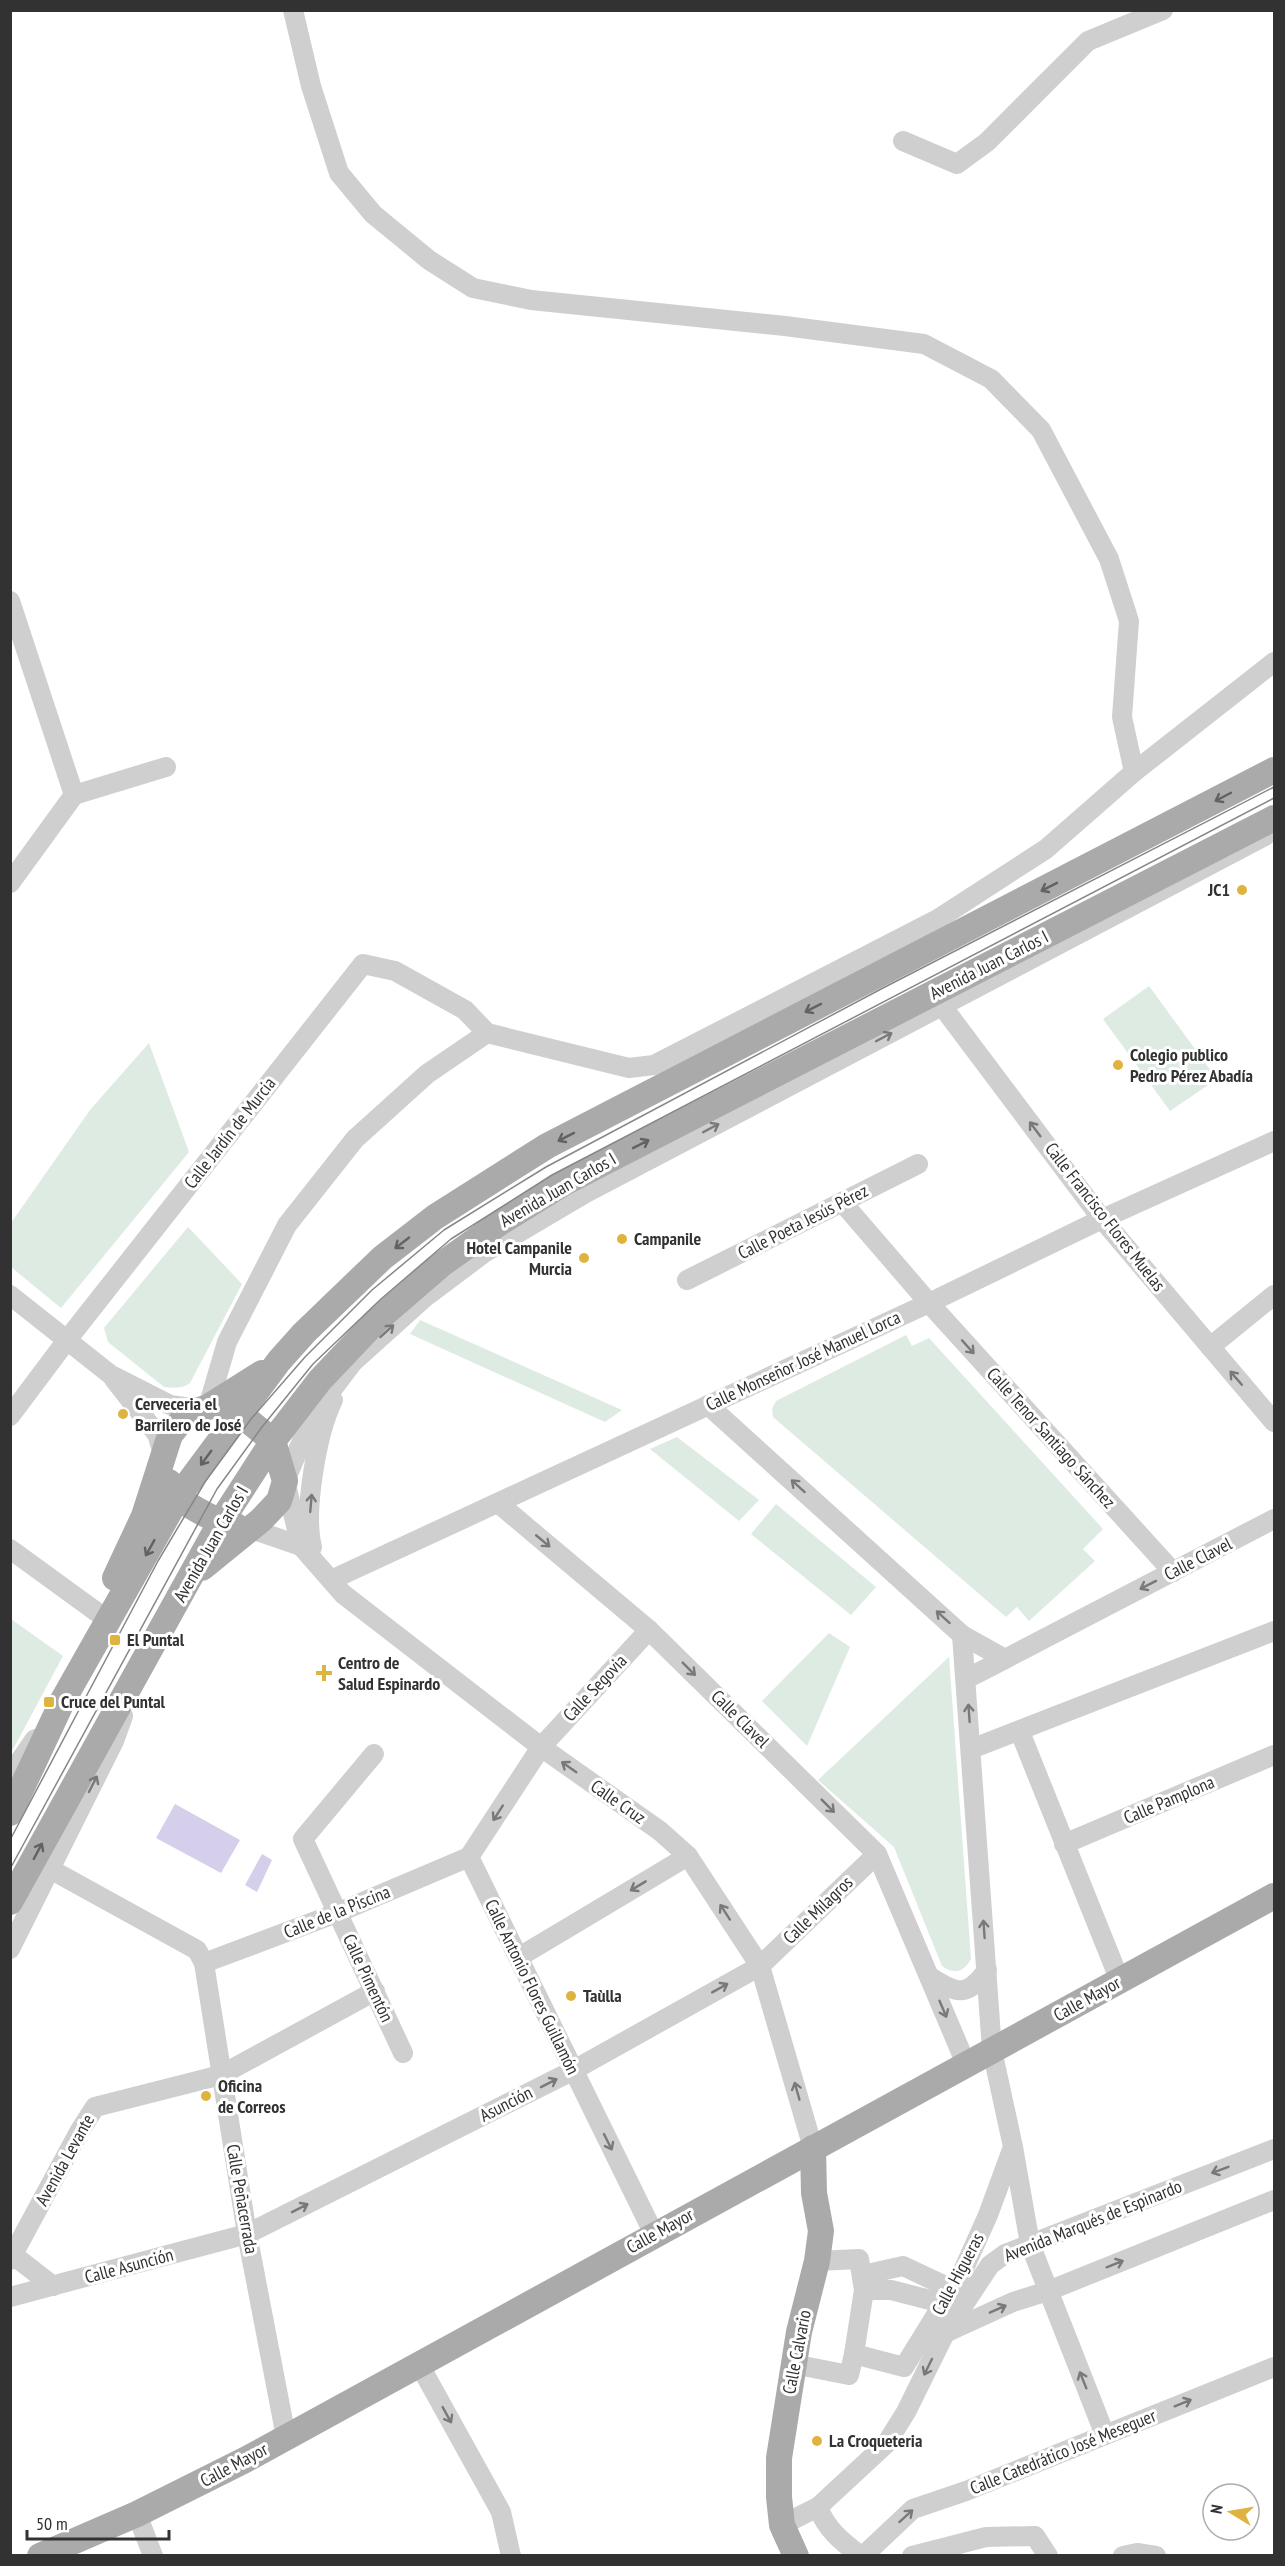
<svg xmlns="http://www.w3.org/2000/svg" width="1285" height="2566" font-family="'PT Sans Narrow',sans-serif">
	<rect width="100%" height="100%" fill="#fff"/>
	<g fill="#deebe2">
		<path d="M 1149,986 L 1217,1079 L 1170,1111 L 1103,1019 Z"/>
		<path d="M 149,1043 L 189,1152 L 61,1308 L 11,1267 L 11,1223 L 90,1110 Z"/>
		<path d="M 188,1227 L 242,1284 L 190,1383 C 182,1389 174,1388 164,1387 L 108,1342 L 104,1328 Z"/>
		<path d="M 420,1320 L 622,1410 L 605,1422 L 410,1334 Z"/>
		<path d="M 906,1335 L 912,1346 L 929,1338 L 1103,1529 L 1083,1549 L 1095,1561 L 1029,1621 L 1017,1607 L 1006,1617 L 773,1417 L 772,1409 L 776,1401 Z"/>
		<path d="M 677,1437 L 759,1500 L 739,1521 L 650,1449 Z"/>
		<path d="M 776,1504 L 876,1587 L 851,1615 L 751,1534 Z"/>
		<path d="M 11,1619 L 63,1656 L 11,1753 Z"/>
		<path d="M 829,1633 L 850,1647 L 807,1746 L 762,1701 Z"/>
		<path d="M 949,1657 L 971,1959 C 964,1972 954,1975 942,1966 L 894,1847 L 818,1780 Z"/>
	</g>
	<g fill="#d5cfec">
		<path d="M 175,1804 L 240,1840 L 221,1873 L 156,1838 Z"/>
		<path d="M 262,1854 L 272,1860 L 257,1892 L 245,1885 Z"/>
	</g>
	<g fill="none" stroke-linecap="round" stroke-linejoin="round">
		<g stroke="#cfcfcf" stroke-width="20">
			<path d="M 293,10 L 311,86 L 339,173 L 373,214 L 429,260 L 473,288 L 531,300 L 785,326 L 924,344 L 991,379 L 1041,430 L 1109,559 L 1129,621 L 1122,717 L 1134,772"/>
			<path d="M 903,141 L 957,164 L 987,142 L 1088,41 L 1163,10"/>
			<path d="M 10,601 L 74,795"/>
			<path d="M 10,883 L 74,795 L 166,767"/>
			<path d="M 942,1006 L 1102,1219 L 1274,1422"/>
			<path d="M 842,1202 L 929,1303 L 1173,1572"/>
			<path d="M 687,1280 L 918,1164"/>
			<path d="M 10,1295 L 111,1375 L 170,1405 L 191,1408 L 208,1407 L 227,1342 L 287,1225 L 355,1139 L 427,1074 L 487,1033"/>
			<path d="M 1210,1347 L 1274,1295"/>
			<path d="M 114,1379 L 157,1434 L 163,1454"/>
			<path d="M 708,1405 L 962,1635 L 1005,1659 L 1274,1519"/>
			<path d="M 10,1416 L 67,1340 L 363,964 L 395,971 L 465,1010 L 487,1033 L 629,1068 L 654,1065 L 938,919 L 1046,849 L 1134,772 L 1274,662"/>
			<path d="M 498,1503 L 649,1630 L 877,1854 L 966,2064"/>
			<path d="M 248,1528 L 301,1546"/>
			<path d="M 312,1547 C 303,1511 317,1433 333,1400"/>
			<path d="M 10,1549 L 98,1613"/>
			<path d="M 331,1580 L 929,1303 L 1102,1219 L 1274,1141"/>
			<path d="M 649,1630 L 541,1747 L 469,1857 L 654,2234"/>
			<path d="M 966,1679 L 1005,1659"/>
			<path d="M 1020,1732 L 1120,1981"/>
			<path d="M 971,1749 L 1274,1631"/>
			<path d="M 374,1754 L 303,1839 L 403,2053"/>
			<path d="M 10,1775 L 35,1739"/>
			<path d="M 1064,1844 L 1274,1755"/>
			<path d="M 50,1869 L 197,1950 L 204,1963 L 247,2234 L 286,2437"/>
			<path d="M 10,1949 L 114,1741 L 123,1716"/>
			<path d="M 519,1957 L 688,1856"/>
			<path d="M 204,1963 L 337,1913 L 469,1857"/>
			<path d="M 929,1976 C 955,1993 967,1999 987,1970"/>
			<path d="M 1013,2147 L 1030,2244 L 1105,2435"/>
			<path d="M 813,2148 L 760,1966 L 688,1856 L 660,1831 L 541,1747 L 343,1594 L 301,1546 L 285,1481 L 313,1415 L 353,1362 L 424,1298 L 484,1253 L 586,1193 L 1265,836"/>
			<path d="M 13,2255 L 53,2286"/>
			<path d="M 10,2260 L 79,2132 L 95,2107 L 221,2075 L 375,1991"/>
			<path d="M 817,2261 L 859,2259 L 864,2290 L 854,2354"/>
			<path d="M 863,2275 L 903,2266 L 952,2289"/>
			<path d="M 864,2290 L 891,2290 L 942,2303"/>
			<path d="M 10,2297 L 247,2234 L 572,2071 L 760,1966 L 877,1854"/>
			<path d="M 945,2333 L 1013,2302 L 1048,2291 L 1274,2200"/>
			<path d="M 419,2364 L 501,2512 L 511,2556"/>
			<path d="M 793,2364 L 849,2375 L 854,2354 L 904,2367 L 962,2273 L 988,2215 L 1013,2147 L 992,2050 L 962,1635"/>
			<path d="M 818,2507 C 826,2529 842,2542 861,2556"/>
			<path d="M 137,2514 L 153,2556"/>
			<path d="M 782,2525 L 818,2507 L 886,2444 L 906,2412 L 945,2333 L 990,2265 L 1005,2254 L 1274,2149"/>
			<path d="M 863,2556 L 913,2509 L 966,2491 L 1274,2367"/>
			<path d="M 912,2556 L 986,2537 L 1035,2536 L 1048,2556"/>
			<path d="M 1123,2556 L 1137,2553 L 1156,2556"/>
		</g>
		<g stroke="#aaa" stroke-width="26">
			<path d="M 169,1482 C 173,1502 218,1522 236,1526"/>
			<path d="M 202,1568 L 261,1520 L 279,1501 L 285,1481 L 273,1441 L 239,1413 L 224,1410"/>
			<path d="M 115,1578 L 144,1516 L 170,1435 L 186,1415 L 208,1407 L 262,1373"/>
			<path d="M 10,1813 L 63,1700 L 178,1497 L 279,1361 L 304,1333 L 382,1258 L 435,1217 L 547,1146 L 1274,770"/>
			<path d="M 10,1902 L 220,1523 L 273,1441 L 320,1380 L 376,1321 L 442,1264 L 501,1222 L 564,1183 L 1274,818"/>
			<path d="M 40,2556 L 137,2514 L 245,2460 L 1274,1896"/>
			<path d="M 796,2556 L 782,2525 L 779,2497 L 779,2458 L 799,2332 L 817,2261 L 821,2231 L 814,2193 L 813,2148"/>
		</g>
		<g stroke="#878787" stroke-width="1.5">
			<path d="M 10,1840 L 158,1561 L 205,1482 L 251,1419 L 305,1357 L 372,1290 L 444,1230 L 546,1167 L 883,988 L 1274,787"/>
			<path d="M 10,1869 L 217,1489 L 262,1427 L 313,1364 L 381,1299 L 451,1239 L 552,1175 L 1274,798"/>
		</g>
	</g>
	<defs><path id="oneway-shaft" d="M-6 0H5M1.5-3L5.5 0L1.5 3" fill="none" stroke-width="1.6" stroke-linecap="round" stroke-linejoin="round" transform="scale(1.5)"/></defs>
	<g stroke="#626262">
		<use href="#oneway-shaft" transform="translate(1223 797) rotate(152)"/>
		<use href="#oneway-shaft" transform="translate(1049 887) rotate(153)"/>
		<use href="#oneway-shaft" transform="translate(813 1008) rotate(153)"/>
		<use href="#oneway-shaft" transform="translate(566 1137) rotate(153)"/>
		<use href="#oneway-shaft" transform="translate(641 1144) rotate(-27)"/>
		<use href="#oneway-shaft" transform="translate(402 1243) rotate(142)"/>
		<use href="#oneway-shaft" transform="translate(206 1458) rotate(126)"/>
		<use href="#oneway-shaft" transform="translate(150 1548) rotate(119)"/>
		<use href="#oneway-shaft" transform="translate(38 1851) rotate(-62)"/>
	</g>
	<g stroke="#797979">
		<use href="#oneway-shaft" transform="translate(884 1037) rotate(-28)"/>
		<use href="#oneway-shaft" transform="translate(711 1128) rotate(-28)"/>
		<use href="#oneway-shaft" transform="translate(1035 1129) rotate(-127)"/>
		<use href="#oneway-shaft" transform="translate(387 1331) rotate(-42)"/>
		<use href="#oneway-shaft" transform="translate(968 1347) rotate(48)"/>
		<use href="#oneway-shaft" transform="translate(1236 1378) rotate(-131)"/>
		<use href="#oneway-shaft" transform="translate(798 1486) rotate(-138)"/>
		<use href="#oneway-shaft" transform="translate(311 1503) rotate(-85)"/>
		<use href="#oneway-shaft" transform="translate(543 1541) rotate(40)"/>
		<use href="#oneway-shaft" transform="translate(1148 1585) rotate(153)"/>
		<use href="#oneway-shaft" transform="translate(943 1617) rotate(-138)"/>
		<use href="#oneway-shaft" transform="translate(689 1669) rotate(45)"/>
		<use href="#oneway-shaft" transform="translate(969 1713) rotate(-94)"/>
		<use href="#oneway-shaft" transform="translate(569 1767) rotate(-145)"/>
		<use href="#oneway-shaft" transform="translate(93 1784) rotate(-63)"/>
		<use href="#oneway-shaft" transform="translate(828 1806) rotate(45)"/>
		<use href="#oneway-shaft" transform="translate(498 1813) rotate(123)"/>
		<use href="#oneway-shaft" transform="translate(638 1886) rotate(149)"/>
		<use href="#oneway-shaft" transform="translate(725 1912) rotate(-123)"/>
		<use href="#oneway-shaft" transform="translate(984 1929) rotate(-94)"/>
		<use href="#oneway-shaft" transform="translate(720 1988) rotate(-29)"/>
		<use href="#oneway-shaft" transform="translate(943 2009) rotate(67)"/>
		<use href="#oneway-shaft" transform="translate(549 2083) rotate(-27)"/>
		<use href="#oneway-shaft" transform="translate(797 2091) rotate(-106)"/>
		<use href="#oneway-shaft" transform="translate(608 2142) rotate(63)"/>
		<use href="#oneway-shaft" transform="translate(1220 2170) rotate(159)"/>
		<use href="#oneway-shaft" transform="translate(300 2208) rotate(-27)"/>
		<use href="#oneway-shaft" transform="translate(1115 2264) rotate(-22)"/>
		<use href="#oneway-shaft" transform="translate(998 2309) rotate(-24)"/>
		<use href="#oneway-shaft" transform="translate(928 2367) rotate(116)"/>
		<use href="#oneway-shaft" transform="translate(1083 2380) rotate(-112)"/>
		<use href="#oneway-shaft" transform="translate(1183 2403) rotate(-22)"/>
		<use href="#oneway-shaft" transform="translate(447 2415) rotate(61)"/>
		<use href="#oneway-shaft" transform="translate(906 2516) rotate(-42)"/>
	</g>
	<g fill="#dfb43e" stroke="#fff" stroke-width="2">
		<circle cx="1242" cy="890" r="6"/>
		<circle cx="1118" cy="1065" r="6"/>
		<circle cx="622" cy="1239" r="6"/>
		<circle cx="584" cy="1258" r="6"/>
		<circle cx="123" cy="1414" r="6"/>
		<rect x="109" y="1634" width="12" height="12" rx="3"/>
		<path d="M321 1664h6v6h6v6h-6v6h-6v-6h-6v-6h6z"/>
		<rect x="43" y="1696" width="12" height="12" rx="3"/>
		<circle cx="571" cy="1996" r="6"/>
		<circle cx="206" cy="2096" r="6"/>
		<circle cx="817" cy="2441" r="6"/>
	</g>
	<g text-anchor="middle" stroke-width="6" stroke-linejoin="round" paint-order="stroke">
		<g font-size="18" font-weight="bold" fill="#323232" stroke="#fff" text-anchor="start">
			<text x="1230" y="896" text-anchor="end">JC1</text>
			<text x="1130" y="1061">Colegio publico<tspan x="1130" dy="21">Pedro Pérez Abadía</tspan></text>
			<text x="634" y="1245">Campanile</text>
			<text x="572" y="1254" text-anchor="end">Hotel Campanile<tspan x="572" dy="21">Murcia</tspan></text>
			<text x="135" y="1410">Cerveceria el<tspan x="135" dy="21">Barrilero de José</tspan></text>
			<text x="127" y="1646">El Puntal</text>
			<text x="338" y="1669">Centro de<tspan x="338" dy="21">Salud Espinardo</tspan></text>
			<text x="61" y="1708">Cruce del Puntal</text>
			<text x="583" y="2002">Taùlla</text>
			<text x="218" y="2092">Oficina<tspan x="218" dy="21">de Correos</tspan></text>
			<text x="829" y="2447">La Croqueteria</text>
		</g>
		<g font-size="18" fill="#323232" stroke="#fff">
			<text transform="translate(989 965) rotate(-27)" y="6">Avenida Juan Carlos I</text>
			<text transform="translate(230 1133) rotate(-52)" y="6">Calle Jardín de Murcia</text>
			<text transform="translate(558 1190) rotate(-30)" y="6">Avenida Juan Carlos I</text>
			<text transform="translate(1105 1217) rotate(52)" y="6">Calle Francisco Flores Muelas</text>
			<text transform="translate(803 1222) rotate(-27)" y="6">Calle Poeta Jesús Pérez</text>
			<text transform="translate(803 1361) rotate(-25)" y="6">Calle Monseñor José Manuel Lorca</text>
			<text transform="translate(1051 1438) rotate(48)" y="6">Calle Tenor Santiago Sánchez</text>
			<text transform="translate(211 1544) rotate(-60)" y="6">Avenida Juan Carlos I</text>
			<text transform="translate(1198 1559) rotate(-27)" y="6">Calle Clavel</text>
			<text transform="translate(595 1688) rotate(-47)" y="6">Calle Segovia</text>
			<text transform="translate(740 1719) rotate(45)" y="6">Calle Clavel</text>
			<text transform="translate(1169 1800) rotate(-23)" y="6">Calle Pamplona</text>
			<text transform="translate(618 1802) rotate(35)" y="6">Calle Cruz</text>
			<text transform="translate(818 1910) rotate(-44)" y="6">Calle Milagros</text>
			<text transform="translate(337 1912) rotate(-22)" y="6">Calle de la Piscina</text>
			<text transform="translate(368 1978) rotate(65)" y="6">Calle Pimentón</text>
			<text transform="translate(532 1987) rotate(64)" y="6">Calle Antonio Flores Guillamón</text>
			<text transform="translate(1087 1999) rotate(-29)" y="6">Calle Mayor</text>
			<text transform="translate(506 2104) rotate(-27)" y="6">Asunción</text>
			<text transform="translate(65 2160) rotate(-61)" y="6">Avenida Levante</text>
			<text transform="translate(242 2199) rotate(80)" y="6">Calle Peñacerrada</text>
			<text transform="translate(1093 2221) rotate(-22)" y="6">Avenida Marqués de Espinardo</text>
			<text transform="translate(660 2231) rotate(-29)" y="6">Calle Mayor</text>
			<text transform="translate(129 2266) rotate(-15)" y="6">Calle Asunción</text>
			<text transform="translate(958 2274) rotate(-62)" y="6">Calle Higueras</text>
			<text transform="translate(797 2352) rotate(-79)" y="6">Calle Calvario</text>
			<text transform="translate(1063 2452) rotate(-22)" y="6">Calle Catedrático José Meseguer</text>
			<text transform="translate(234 2465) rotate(-28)" y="6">Calle Mayor</text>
		</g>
	</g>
	<rect width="1285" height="2566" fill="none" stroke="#323232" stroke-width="24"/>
	<g transform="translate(1231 2512) rotate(281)"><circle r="28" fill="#ffffff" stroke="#adadad" stroke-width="1.5"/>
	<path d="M0-4.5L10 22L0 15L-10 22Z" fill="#dfb43e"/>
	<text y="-9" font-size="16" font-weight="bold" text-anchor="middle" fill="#323232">N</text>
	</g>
	<path d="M27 2530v9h142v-9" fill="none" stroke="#323232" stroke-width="3"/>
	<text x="36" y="2530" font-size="18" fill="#323232" stroke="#ffffff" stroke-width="4.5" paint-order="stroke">50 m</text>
</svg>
